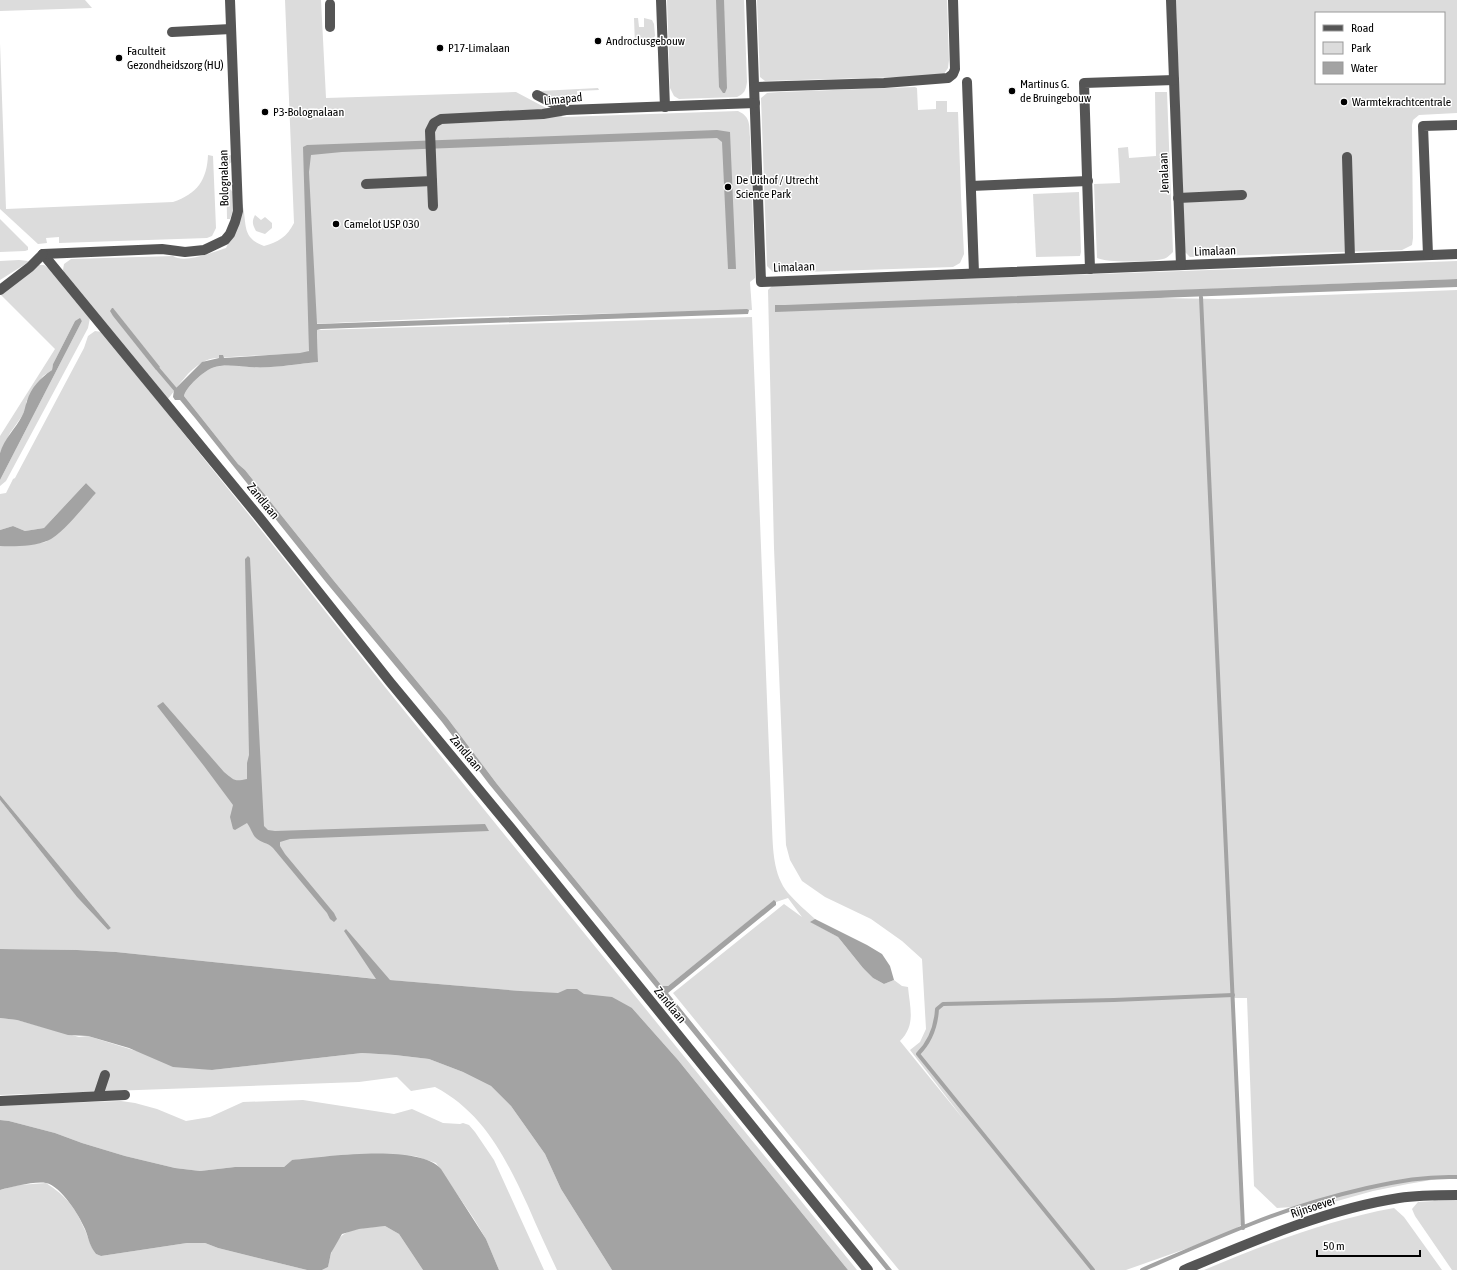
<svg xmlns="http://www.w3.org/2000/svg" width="1457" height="1270" font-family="'Asap Condensed',sans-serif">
	<rect width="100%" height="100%" fill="#fff"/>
	<g fill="#dcdcdc" fill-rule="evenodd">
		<path d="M 0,0 L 85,0 L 92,8 L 0,11 Z"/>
		<path d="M 285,0 L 321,0 L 326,98 L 516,92 L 563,117 L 738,111 C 751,117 749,125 750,137 L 755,278 L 750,282 L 752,310 L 466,317 L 310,324 L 310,349 L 307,353 C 282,355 256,355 230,357 C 221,358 211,357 203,362 C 188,370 178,387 167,400 L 65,275 L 63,270 L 64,264 L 71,259 L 173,256 C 185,264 213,252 226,248 L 238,224 L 242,203 C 248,223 240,237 264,246 C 278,242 287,237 294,223 Z"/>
		<path d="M 667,0 L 744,0 L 747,82 C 746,90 744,94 737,97 L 679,99 L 674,96 L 670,88 Z"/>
		<path d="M 757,0 L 947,0 L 949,60 L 948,68 L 944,74 L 937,76 L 765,81 L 760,77 Z"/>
		<path d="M 1176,0 L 1457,0 L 1457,113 L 1419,115 L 1413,120 L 1412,125 L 1413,238 L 1412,245 L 1402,250 L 1190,257 L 1185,252 ZM 1316,13 L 1444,13 L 1444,83 L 1316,83 Z"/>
		<path d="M 634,18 L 638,18 L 639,27 L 644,27 L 644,18 L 652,20 L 654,24 L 655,36 L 649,44 L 635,45 Z"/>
		<path d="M 0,43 L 6,209 L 173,202 C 197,194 207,180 208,155 L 213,156 L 216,228 L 212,236 L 207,238 L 59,243 L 59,237 L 46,238 L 47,243 L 38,244 L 0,209 Z"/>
		<path d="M 915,87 L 917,88 L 918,110 L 936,109 L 936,101 L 947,101 L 947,112 L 958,112 L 961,196 L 964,254 L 960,263 L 953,267 L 774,273 L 767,266 L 761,98 L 767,93 L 780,92 Z"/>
		<path d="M 598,88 L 599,90 L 577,91 L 578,103 L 564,104 L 540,91 Z"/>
		<path d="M 1155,92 L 1167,92 L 1173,252 C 1170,255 1166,259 1163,259 C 1151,262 1107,263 1097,258 L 1094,184 L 1120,183 L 1118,148 L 1128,147 L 1129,158 L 1156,156 Z"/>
		<path d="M 232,155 L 233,161 L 229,164 L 230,189 L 234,193 L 233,210 L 230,219 L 227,219 L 226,156 Z"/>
		<path d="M 1079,192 L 1081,252 L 1080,256 L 1036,257 L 1033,194 Z"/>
		<path d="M 255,215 L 261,220 L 265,217 L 272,223 L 272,228 L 265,234 L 256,231 C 252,224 252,221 255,215 Z"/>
		<path d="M 0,219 L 28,247 L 28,250 L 25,251 L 0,252 Z"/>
		<path d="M 19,260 L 28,261 L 27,263 L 0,280 L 0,261 Z"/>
		<path d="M 1457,261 L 1457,279 L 1187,290 L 1161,298 L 1219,299 L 1457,290 L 1457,1179 L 1437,1179 L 1408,1184 L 1373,1191 L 1323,1205 L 1277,1208 L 1254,1186 L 1247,998 L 1234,998 L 1241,1225 L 1234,1230 L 1194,1246 L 1126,1270 L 899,1270 L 673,993 L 784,904 L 802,917 L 788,898 L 776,902 L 773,901 L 668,986 L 662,986 L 497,784 L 448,719 L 334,581 L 245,470 L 238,464 L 184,396 C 186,387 204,371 212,368 C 223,364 238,365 249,367 C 270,369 297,364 318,362 L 317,330 L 752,317 L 772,827 C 773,849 773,875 788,893 C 796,902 806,911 815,919 L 811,922 L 838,937 L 863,968 L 873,978 L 884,984 L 894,980 L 902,986 L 908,987 C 910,1009 916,1025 900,1041 L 965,1121 L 910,1050 L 920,1042 L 926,1029 L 922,959 L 902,941 L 871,919 L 825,897 L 802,881 L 790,860 L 786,845 L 774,548 L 768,290 L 772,286 Z"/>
		<path d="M 39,265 L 44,265 L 51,270 L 90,318 L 88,328 L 6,481 L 0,486 L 0,480 L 82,321 L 82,320 L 75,321 L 53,364 L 52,370 L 43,376 L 26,402 L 26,408 L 22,416 L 10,433 L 0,453 L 0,436 L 55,349 L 1,295 Z"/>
		<path d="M 95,331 L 102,332 L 250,516 L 385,687 L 857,1270 L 848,1270 L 678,1060 L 632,1008 L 521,991 L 377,979 L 116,952 L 77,950 L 0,949 L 0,800 L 77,897 L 108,930 L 111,928 L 0,795 L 0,546 L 28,545 L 46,542 L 96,493 L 86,483 L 44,528 L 25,531 L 13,526 L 0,530 L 0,494 L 6,493 L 13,479 L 15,478 L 84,348 L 88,336 Z"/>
		<path d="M 0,1018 L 17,1020 L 79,1037 L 88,1036 L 133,1050 L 212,1070 L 362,1053 L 395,1055 L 429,1059 L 463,1072 L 491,1086 L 511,1106 L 545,1154 L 561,1189 L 612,1270 L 557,1270 C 547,1249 537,1227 528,1206 C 506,1158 483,1112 435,1087 L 411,1091 L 397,1077 L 359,1082 L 0,1095 Z"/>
		<path d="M 303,1100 L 394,1114 L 412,1109 L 443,1123 L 460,1124 L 463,1123 L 469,1125 L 475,1132 L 494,1160 L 544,1270 L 499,1270 L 486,1239 L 474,1219 L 436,1163 L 415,1156 L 376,1154 L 292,1160 L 284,1167 L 235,1167 L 200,1171 L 175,1168 L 125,1156 L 82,1143 L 55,1133 L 9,1121 L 0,1120 L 0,1105 L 121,1101 L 135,1103 L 157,1109 L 186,1121 L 210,1117 L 243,1102 Z"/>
		<path d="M 46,1183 C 66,1196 75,1207 84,1228 C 89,1238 89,1244 96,1254 L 101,1256 L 187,1243 L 205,1243 L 218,1248 L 307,1270 L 0,1270 L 0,1190 L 19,1185 Z"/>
		<path d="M 1457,1199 L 1457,1270 L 1452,1270 L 1415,1216 L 1412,1209 L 1418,1202 L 1434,1201 L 1433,1200 Z"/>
		<path d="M 1394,1208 L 1404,1217 L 1442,1270 L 1204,1270 C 1265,1244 1328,1220 1394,1208 Z"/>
		<path d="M 385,1226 L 399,1234 L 423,1270 L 322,1270 L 328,1267 C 335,1228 350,1229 385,1226 Z"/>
	</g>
	<g fill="#a3a3a3">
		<path d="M 716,0 L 724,0 L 727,88 L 725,93 L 723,93 L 719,87 Z"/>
		<path d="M 717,130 L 730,132 L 736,269 L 728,269 L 722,142 L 717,138 L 342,152 L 311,155 L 309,172 L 317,324 L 747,309 L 749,310 L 748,314 L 321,329 L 317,330 L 317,333 L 318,362 C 296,364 271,369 249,367 C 238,366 223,364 212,368 C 204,371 186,387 184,396 L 238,464 L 245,470 L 334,581 L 448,719 L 497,784 L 662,986 L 668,986 L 774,900 L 776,902 L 776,905 L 668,993 L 892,1270 L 886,1270 L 637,964 L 489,784 L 442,722 L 325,581 L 195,418 L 180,400 L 175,400 L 173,397 L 174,390 L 202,362 L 219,358 L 219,355 L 223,355 L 224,358 L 300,353 L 309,351 L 303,147 L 307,145 Z"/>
		<path d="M 1457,279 L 1457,287 L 775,312 L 775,305 L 785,305 Z"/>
		<path d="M 112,308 L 113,308 L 160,367 L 158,369 L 156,370 L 113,316 L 110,311 Z"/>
		<path d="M 80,318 L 82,321 L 0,480 C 0,472 0,461 0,453 C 4,439 16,428 22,416 C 25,411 25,406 27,401 C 31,388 40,378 52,370 L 53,364 L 75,321 Z"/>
		<path d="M 86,483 L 96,493 C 84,506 62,535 47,541 C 35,546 13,547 0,546 L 0,530 L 13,526 L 25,531 L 44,528 Z"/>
		<path d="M 248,556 L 250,558 L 264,826 L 268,830 L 275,831 L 485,824 L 489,831 L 290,839 L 280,842 L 280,846 L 285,854 L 334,913 L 337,919 L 334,922 L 330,919 L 327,913 L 273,848 C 267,842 261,843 256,838 C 252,834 251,828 247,823 L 235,830 L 233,829 L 230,817 L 233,805 L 204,766 L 157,706 L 163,702 L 224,772 C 234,780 234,782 247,779 L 247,763 L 249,755 L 245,559 Z"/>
		<path d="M 0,795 L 111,928 L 108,930 L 77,897 L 0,800 Z"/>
		<path d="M 815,919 L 867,945 L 882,954 L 890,966 L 894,980 L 884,984 L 873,978 L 863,968 L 838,937 L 810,922 Z"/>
		<path d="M 346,929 L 390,980 L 521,991 L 558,993 L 567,989 L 577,989 L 584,994 L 612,997 L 632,1008 L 678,1060 L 848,1270 L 612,1270 L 561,1189 L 545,1154 L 511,1106 L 491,1086 L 463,1072 L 429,1059 L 395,1055 L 362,1053 L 212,1070 L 173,1067 L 129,1048 L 88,1036 L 68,1035 L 17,1020 L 0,1018 L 0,949 L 77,950 L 116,952 L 376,979 L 344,931 Z"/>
		<path d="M 0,1120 L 9,1121 L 55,1133 L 82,1143 L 125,1156 L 175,1168 L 200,1171 L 235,1167 L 284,1167 L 292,1160 C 326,1157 418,1143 441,1169 L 486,1239 L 499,1270 L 423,1270 L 399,1234 L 385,1226 L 359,1229 L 342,1234 L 331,1253 L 328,1267 L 322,1270 L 307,1270 L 218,1248 L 205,1243 L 187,1243 L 101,1256 L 96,1254 C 89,1245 89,1239 85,1229 C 79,1215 61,1186 46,1183 C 34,1181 12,1187 0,1190 Z"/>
	</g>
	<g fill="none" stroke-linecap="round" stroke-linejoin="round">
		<g stroke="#a3a3a3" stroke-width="4">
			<path d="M 1201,297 L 1243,1228"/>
			<path d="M 158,369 L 175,389"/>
			<path d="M 1093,1270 L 918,1054 C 930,1042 936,1026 937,1009 L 943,1004 L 1114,1000 L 1233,995"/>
			<path d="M 1142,1270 C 1179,1254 1215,1238 1251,1224 C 1288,1209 1328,1197 1367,1188 C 1399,1181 1425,1176 1457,1177"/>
		</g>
		<g stroke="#555" stroke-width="10">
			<path d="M 661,0 L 665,107"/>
			<path d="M 751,0 L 761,282 L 1457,254"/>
			<path d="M 1171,0 L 1181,265"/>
			<path d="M 330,4 L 330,27"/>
			<path d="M 172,32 L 231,29"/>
			<path d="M 967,82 L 974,273"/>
			<path d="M 755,87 L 884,83 L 948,78 L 953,74 L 955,69 L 953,0"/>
			<path d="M 537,95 L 566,110"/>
			<path d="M 1347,157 L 1350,258"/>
			<path d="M 432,181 L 433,206"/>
			<path d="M 366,184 L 432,181 L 430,131 L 434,123 L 441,119 L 543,114 L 566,110 L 755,103"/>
			<path d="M 971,186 L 1088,181"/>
			<path d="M 1178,198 L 1242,195"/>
			<path d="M 43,254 L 259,517 L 390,682 L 510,827 L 868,1270"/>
			<path d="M 43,254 L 162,249 L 185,252 L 204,250 L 225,240 L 230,234 L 235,222 L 238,211 L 230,0"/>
			<path d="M 1428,255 L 1423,126 L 1457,125"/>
			<path d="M 1090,269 L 1084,83 L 1174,80"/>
			<path d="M 0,290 L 30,267 L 43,254"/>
			<path d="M 98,1096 L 105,1075"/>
			<path d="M 0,1101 L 125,1095"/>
			<path d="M 1184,1270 C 1251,1242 1327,1209 1399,1198 C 1418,1195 1438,1195 1457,1195"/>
		</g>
	</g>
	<g fill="#000" stroke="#fff" stroke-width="1.5">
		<circle cx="598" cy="41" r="4"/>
		<circle cx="440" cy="48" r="4"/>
		<circle cx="119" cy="58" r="4"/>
		<circle cx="1012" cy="91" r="4"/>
		<circle cx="1344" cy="102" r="4"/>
		<circle cx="265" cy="112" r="4"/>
		<circle cx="728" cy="187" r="4"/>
		<circle cx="336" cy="224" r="4"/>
	</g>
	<g text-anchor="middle" stroke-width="3" stroke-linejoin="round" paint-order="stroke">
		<g font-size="12" fill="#000" stroke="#fff" text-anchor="start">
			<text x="606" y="45">Androclusgebouw</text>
			<text x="448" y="52">P17-Limalaan</text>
			<text x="127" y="55">Faculteit<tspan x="127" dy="14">Gezondheidszorg (HU)</tspan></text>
			<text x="1020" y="88">Martinus G.<tspan x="1020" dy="14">de Bruingebouw</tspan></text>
			<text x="1352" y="106">Warmtekrachtcentrale</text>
			<text x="273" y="116">P3-Bolognalaan</text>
			<text x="736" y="184">De Uithof / Utrecht<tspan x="736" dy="14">Science Park</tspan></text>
			<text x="344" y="228">Camelot USP 030</text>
		</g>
		<g font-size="12" fill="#000" stroke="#fff">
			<text transform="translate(563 99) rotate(-6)" y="4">Limapad</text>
			<text transform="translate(1164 173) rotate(-92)" y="4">Jenalaan</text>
			<text transform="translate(224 178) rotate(-91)" y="4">Bolognalaan</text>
			<text transform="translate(1215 251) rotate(-2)" y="4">Limalaan</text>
			<text transform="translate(794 267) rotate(-2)" y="4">Limalaan</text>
			<text transform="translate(263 501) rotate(51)" y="4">Zandlaan</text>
			<text transform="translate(466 753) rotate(50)" y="4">Zandlaan</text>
			<text transform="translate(670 1005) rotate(51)" y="4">Zandlaan</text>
			<text transform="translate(1313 1207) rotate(-18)" y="4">Rijnsoever</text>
		</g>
	</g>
	<rect x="1315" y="12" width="130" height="72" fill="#ffffff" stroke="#999999"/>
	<rect x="1323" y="25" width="20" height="6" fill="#555555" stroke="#999999"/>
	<text x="1351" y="32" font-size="12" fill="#000000">Road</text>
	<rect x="1323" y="42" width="20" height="12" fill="#dcdcdc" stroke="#999999"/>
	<text x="1351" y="52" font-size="12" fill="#000000">Park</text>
	<rect x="1323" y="62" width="20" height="12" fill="#a3a3a3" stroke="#999999"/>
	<text x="1351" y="72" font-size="12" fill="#000000">Water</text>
	<path d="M1317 1250v6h103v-6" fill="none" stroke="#000000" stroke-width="2"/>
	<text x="1323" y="1250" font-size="12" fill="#000000" stroke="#ffffff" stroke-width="3" paint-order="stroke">50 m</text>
</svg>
